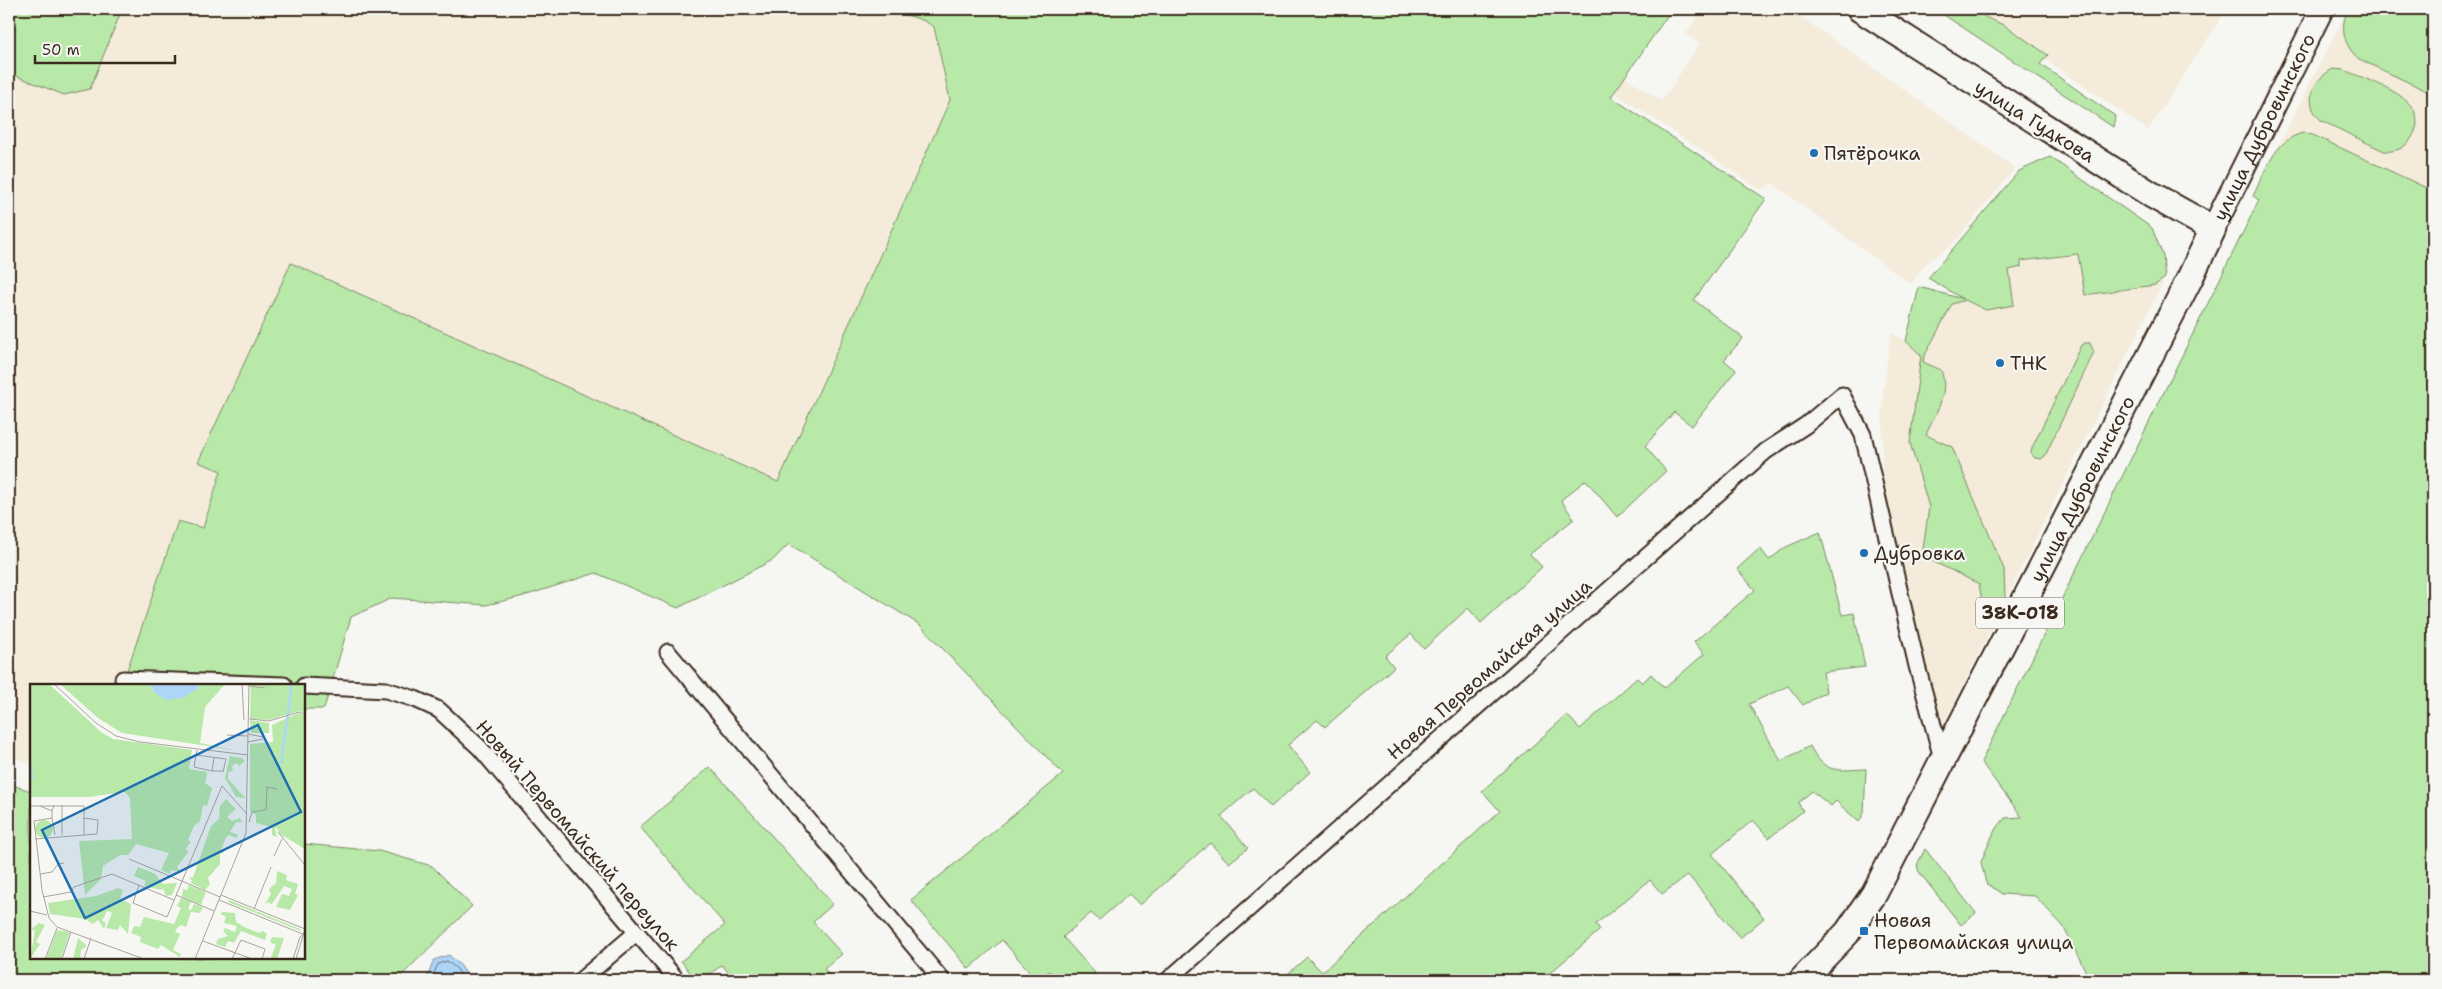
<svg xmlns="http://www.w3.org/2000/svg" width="2442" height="989" font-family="'Shantell Sans',sans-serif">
	<rect width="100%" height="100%" fill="#f6f6f2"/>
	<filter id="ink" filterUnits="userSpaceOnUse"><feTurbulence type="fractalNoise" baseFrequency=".02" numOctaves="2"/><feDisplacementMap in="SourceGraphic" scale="10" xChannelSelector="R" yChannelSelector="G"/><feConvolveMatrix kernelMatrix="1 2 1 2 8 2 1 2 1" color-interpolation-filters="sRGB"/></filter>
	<g filter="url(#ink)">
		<g fill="#f4ebda">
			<path d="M 9,9 L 888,9 L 925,21 L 934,27 L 950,100 L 778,483 L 609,408 L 198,462 L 221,470 L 203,528 L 178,521 L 122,685 L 31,685 L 31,763 L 9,756 Z"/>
			<path d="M 1703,9 L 1790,9 L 2015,168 L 1954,243 L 1926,263 L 1911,284 L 1772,183 L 1761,190 L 1614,92 L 1625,77 L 1662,101 L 1700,44 L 1686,34 Z"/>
			<path d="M 1971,9 L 2227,9 L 2148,130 Z"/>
			<path d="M 2348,9 L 2433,9 L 2433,287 L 2253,196 Z"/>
			<path d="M 2079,254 L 2085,295 L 2155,285 L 2165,278 L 1937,738 L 1881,517 L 1883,392 L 1891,333 L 1906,341 L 1924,357 L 1952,304 L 1965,300 L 1986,310 L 2009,270 L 2021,261 Z"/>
		</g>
		<g fill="#b8e9a9" stroke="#7a8a64">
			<path d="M 9,9 L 122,9 L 90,89 L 64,95 L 9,73 Z"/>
			<path d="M 888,9 L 1672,9 L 1611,97 L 1766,199 L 1694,300 L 1743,338 L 1724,360 L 1736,370 L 1692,426 L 1674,412 L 1645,446 L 1666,471 L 1617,517 L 1586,480 L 1561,500 L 1574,519 L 1530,554 L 1542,567 L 1481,623 L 1468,608 L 1424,649 L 1411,634 L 1385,656 L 1394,667 L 1325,727 L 1317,720 L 1288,745 L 1310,772 L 1271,807 L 1253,788 L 1221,816 L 1248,848 L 1229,863 L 1210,843 L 1140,905 L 1129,894 L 1099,920 L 1091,913 L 1063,937 L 1095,973 L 1088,980 L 1058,980 L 1049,971 L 1037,980 L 1002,940 L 969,969 L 911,900 L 1063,774 L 920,625 L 789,544 L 773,560 L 678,608 L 596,573 L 524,596 L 486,605 L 392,598 L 351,617 L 324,709 L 304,709 L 304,685 L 122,685 L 178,521 L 203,528 L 221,471 L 198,462 L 291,263 L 778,482 L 950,100 L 934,27 L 925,21 Z"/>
			<path d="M 1935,9 L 1974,9 L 1987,18 L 2004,25 L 2048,55 L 2040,64 L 2115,116 L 2113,127 Z"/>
			<path d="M 2348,9 L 2433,9 L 2433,94 L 2359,59 C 2344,46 2339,28 2348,9 Z"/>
			<path d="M 2333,69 L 2344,70 C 2371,82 2437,99 2411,139 C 2404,149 2395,152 2384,151 L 2322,121 C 2302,104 2312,80 2333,69 Z"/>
			<path d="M 2303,133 L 2313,135 L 2433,191 L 2433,980 L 2090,980 L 2063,926 L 2035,896 L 2002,894 L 1986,883 L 1981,862 L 1994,832 L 2005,818 L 2022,817 L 1981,762 L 2259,200 L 2253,196 C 2265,172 2274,140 2303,133 Z"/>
			<path d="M 2050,157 L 2152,228 L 2163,256 L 2165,278 L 2155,285 L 2085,295 L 2078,254 L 2021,261 L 2021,267 L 2009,270 L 2014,305 L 1986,310 L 1965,300 L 1952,304 L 1924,357 L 1923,362 L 1941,370 C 1950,394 1935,413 1926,435 L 1952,447 L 2004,569 L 2005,598 L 1998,614 L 1983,607 L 1979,584 L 1922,556 L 1929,507 L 1910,443 L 1921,355 L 1906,341 L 1919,287 L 1963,299 L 1928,278 L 2019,171 Z"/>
			<path d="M 2085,343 L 2090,343 L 2094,352 L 2045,456 L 2041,459 L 2035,458 L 2031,454 L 2032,448 L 2081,345 Z"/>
			<path d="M 1820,532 L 1842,615 L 1854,613 L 1865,667 L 1823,672 L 1826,692 L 1803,705 L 1788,686 L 1749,704 L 1781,761 L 1810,746 C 1825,775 1837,770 1866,769 L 1864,813 L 1859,822 L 1836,801 L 1831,806 L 1812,791 L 1798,803 L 1803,811 L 1769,838 L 1753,820 L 1712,854 L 1764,918 L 1740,938 L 1688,875 L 1662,894 L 1650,880 L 1596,924 L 1600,930 L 1543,979 L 1544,980 L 1281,980 L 1307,957 L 1322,972 L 1500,811 L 1482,791 L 1567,715 L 1580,729 L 1637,678 L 1642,683 L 1651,674 L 1665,688 L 1704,654 L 1694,642 L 1755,590 L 1737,569 L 1760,548 L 1769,560 L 1786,547 Z"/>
			<path d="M 710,767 L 833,904 L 813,922 L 842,954 L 824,969 L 834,980 L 735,980 L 722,965 L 702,980 L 696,980 L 681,961 L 725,925 L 640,827 Z"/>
			<path d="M 9,784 L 31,791 L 31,958 L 304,958 L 304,844 L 379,851 L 432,866 L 472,906 L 399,978 L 401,980 L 9,980 Z"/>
			<path d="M 1925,849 L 1976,913 L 1961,925 L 1919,872 L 1917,865 Z"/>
		</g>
		<path fill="#add5f7" stroke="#7f91a0" d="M 449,955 L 461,966 L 470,980 L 426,980 L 434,960 Z"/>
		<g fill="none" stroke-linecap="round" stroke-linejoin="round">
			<path stroke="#696e75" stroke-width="1" d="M 431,980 L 438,964 L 447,961 L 457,969 L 464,980"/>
			<defs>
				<g id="street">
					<path d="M 668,652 L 942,980"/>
					<path d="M 123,679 L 284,685"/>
					<path d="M 304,686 L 386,690 L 415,699 L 439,710 L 480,748 L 677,980"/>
					<path d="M 581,980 L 636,933"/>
					<path d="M 1168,980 L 1766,451 L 1806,425 L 1842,395 L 1863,435 L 1917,666 L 1943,762"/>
				</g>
				<g id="secondary">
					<path id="s1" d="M 2213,229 L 2322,9"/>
				</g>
				<g id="primary">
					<path id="s2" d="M 1802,980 L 1847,933 L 1874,894 L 2189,280 L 2213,229 L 2152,195 L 1860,9"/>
				</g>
			</defs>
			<use href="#street" stroke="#3b2a1e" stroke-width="19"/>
			<use href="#secondary" stroke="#3b2a1e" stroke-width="26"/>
			<use href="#primary" stroke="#3b2a1e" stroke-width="29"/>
			<use href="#street" stroke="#f6f6f2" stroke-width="15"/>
			<use href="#secondary" stroke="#f6f6f2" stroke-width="22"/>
			<use href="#primary" stroke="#f6f6f2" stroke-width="25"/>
		</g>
	</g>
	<g fill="#1f6fb2" stroke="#f6f6f2" stroke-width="2">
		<circle cx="1814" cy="153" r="5"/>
		<circle cx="2000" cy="363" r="5"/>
		<circle cx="1864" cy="553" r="5"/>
		<rect x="1859" y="926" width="10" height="10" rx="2.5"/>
	</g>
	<g text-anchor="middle" stroke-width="4.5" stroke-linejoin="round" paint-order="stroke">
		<rect fill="#f6f6f2" stroke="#73675e" stroke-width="1" x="1976" y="597.5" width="88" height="31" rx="4"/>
		<g font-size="18" font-weight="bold" fill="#3b2a1e">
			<text x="2020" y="619">38К-018</text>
		</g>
		<g font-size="19" fill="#3b2a1e" stroke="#f6f6f2">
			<text transform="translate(2035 121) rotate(32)" y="7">улица Гудкова</text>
			<text dy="7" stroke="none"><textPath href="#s1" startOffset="114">улица Дубровинского</textPath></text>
			<text dy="7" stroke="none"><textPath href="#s2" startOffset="568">улица Дубровинского</textPath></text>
			<text transform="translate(1489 669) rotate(-41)" y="7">Новая Первомайская улица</text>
			<text transform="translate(578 835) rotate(49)" y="7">Новый Первомайский переулок</text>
		</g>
		<g font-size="19" fill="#3b2a1e" stroke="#f6f6f2" text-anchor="start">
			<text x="1824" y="160">Пятёрочка</text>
			<text x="2010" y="370">ТНК</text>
			<text x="1874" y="560">Дубровка</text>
			<text x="1874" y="927">Новая<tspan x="1874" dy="22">Первомайская улица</tspan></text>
		</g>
	</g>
	<g transform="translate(30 684)">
		<rect width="275" height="275" fill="#f6f6f2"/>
		<path d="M 0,0 L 19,0 L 71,48 L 83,55 L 162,66 L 159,85 L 177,88 L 175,99 L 182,104 L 177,122 L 173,121 L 170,137 L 164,142 L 158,156 L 161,158 L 155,166 L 159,167 L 147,183 L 150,188 L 141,186 L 140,190 L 131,186 L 139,169 L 106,160 L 98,171 L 90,171 L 73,182 L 71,195 L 55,211 L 49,157 L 102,155 L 100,114 L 95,108 L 58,113 L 0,113 ZM 30,0 L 120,0 L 124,8 L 148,14 L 169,4 L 167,0 L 195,0 L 175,23 L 170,59 L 204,66 L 92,49 L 68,34 ZM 221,0 L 275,0 L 275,29 L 269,27 L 239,36 L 220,35 ZM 268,29 L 275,31 L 275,165 L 250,150 L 247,144 L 245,144 L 247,153 L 242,151 L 242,143 L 226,139 L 226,131 L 220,128 L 220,60 L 243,58 L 242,41 ZM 220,36 L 239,39 L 239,49 L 221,49 ZM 200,72 L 212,74 L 215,77 L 209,82 L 207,79 L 202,82 L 203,86 L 198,89 L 198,95 L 215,114 L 206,113 L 195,94 ZM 196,115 L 206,125 L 197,133 L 202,137 L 210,134 L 212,139 L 206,138 L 200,148 L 208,151 L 206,154 L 199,151 L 196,153 L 191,166 L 195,168 L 190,170 L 190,180 L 178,194 L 180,200 L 175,206 L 161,199 L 162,196 L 159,194 L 163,193 L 181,142 L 189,135 L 190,122 ZM5 145a9 9 0 1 1 18 0a9 9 0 1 1-18 0ZM 108,183 L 125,190 L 133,200 L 147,199 L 142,211 L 136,212 L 133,204 L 132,206 L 114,202 L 116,197 L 104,192 ZM 247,187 L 257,191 L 256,196 L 268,200 L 265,210 L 268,211 L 260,226 L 246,223 L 252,210 L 259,212 L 262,205 L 254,202 L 242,220 L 237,218 L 233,223 L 241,210 L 239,205 L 246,199 ZM 159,201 L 176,208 L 171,221 L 152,213 L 153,205 L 157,206 ZM 88,204 L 93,206 L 90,215 L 101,220 L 98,250 L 90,241 L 88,246 L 76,244 L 82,229 L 77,227 L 72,237 L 76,239 L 74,245 L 68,236 L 63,240 L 55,235 L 20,230 L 18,219 L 66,212 ZM 151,214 L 161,218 L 158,225 L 161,226 L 164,220 L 173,223 L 170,229 L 161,228 L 156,243 L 151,241 L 147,244 L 145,248 L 150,250 L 143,266 L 151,270 L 150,273 L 131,261 L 128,265 L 110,258 L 111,253 L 101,249 L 104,242 L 110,243 L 114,233 L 144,240 L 151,224 L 147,222 ZM 199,216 L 270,245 L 271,247 L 198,218 ZM 192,228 L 205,229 L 206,238 L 214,243 L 229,249 L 233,247 L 237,250 L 235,256 L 211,247 L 204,259 L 198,257 L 195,263 L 186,260 L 188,255 L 198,252 L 193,247 L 195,244 L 205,248 L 207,242 L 194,239 L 196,233 L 191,230 ZM 9,239 L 15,241 L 6,258 L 10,260 L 0,275 L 5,247 L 1,245 ZM 27,246 L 40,248 L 31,275 L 16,275 ZM 242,253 L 254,254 L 247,275 L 241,273 L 246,261 L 240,258 ZM 48,254 L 57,262 L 51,266 L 50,275 L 43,275 Z" fill="#b8e9a9"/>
		<path d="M 120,0 L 167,0 L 169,4 L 152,14 L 136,16 L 124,8 Z" fill="#add5f7"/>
		<path fill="none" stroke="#add5f7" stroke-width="2.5" d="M 0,79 L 2,95M 251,80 L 262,0"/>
		<path fill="none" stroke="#aba49d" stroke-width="1" d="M 24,0 L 66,39 L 86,52 L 110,58 L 218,71M 212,0 L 214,36M 219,2 L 235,4M 219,35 L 239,37 L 269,28 L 275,30M 218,50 L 233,53M 197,51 L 218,52M 218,58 L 233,55M 167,66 L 166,71 L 196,75 L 193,88M 166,71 L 164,83 L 182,87M 184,74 L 182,87 L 193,87M 32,121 L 32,151M 0,122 L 54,122 L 54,151M 10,122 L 22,127 L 24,121M 22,127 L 22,134 L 4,137 L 12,206 L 19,234 L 27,243 L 114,275M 22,134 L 25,151M 219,138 L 222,128 L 236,126 L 237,103 L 247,105M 248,148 L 275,181M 5,155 L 67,150 L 68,136 L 54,134M 244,172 L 252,155M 99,175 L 190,213M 10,190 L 22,188 L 28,180 L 34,179M 109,201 L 103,219 L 137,233 L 192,102 L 216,129M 146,211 L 184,227M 191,211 L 275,245 L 266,275M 13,213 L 41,208 L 44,203 L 82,190 L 144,216M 189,216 L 275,251M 224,225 L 241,183M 0,227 L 17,231M 173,257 L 222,275M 15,275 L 27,244M 32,275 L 41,248M 54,275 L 61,254M 165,275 L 216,149 L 219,0M 202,275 L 211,256 L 235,265 L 232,275M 263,275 L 270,253 L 275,249"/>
		<path fill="#1f6fb2" fill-opacity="0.15" stroke="#1f6fb2" stroke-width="2.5" d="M 228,41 L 271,128 L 55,234 L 12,146 Z"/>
		<rect width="275" height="275" fill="none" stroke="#3b2a1e" stroke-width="2.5"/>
	</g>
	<rect width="2442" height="989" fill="none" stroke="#f6f6f2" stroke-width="30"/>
	<rect x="15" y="15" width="2412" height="959" fill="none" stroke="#3b2a1e" stroke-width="2" filter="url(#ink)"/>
	<path d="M35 55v8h140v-8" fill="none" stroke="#3b2a1e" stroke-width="2.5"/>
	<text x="42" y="55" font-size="15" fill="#3b2a1e" stroke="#f6f6f2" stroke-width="4" paint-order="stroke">50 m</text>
</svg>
